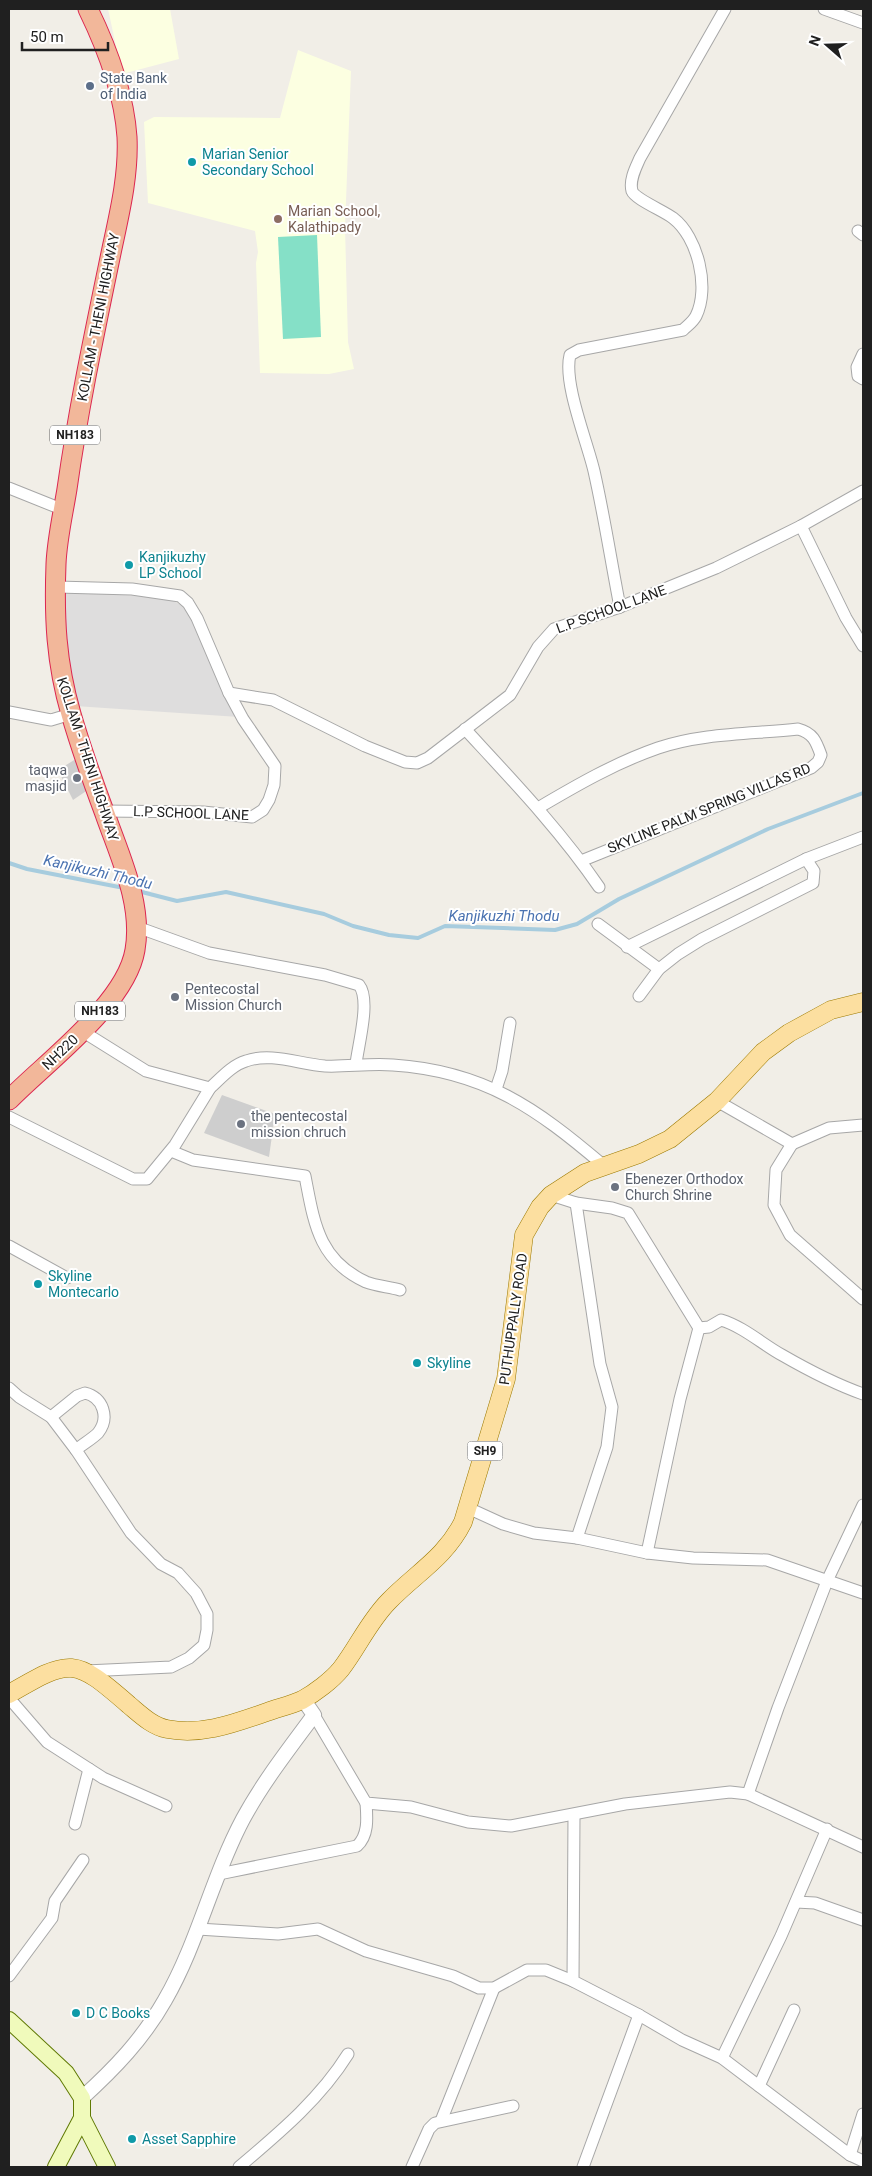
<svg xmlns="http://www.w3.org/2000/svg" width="872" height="2176" font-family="Roboto,sans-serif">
	<rect width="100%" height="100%" fill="#f1eee7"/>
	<path fill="#dedddd" d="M 61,592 L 166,597 L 185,607 L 195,622 L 239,717 L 75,706 L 60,650 Z"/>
	<g fill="#fcffe1">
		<path d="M 108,9 L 170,9 L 179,59 L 122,74 Z"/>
		<path d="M 298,50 L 351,71 L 345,227 L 348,342 L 354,369 L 329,374 L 260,373 L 256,263 L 258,252 L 255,231 L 148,203 L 144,122 L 154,117 L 280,118 Z"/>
	</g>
	<g fill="#cecece">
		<path d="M 84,754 L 95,785 L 73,800 L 58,770 Z"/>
		<path d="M 222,1095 L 275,1114 L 269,1157 L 204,1133 Z"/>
	</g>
	<path fill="#85e0c7" d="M 317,235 L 321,337 L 283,339 L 278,237 Z"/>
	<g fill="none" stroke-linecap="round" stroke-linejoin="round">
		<g stroke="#a7ccde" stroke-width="4">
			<path d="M 9,863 L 27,869 L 124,888"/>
			<path d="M 138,891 L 177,901 L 226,892 L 324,914 L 353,926 L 389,935 L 418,938 L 445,926 L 555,930 L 577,924 L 619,899 L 768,829 L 863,793"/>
		</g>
		<defs>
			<g id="minor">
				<path d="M 824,9 L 863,23"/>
				<path d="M 858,231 L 863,235"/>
				<path d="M 863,354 L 857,367 L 858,376 L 863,379"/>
				<path d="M 9,488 L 64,510"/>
				<path d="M 801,526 L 846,618 L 863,646"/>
				<path d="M 57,587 L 132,589 L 180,596 L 188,603 L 197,618 L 229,693 L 243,719 L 275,766 L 274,785 L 269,800 L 263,810 L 252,817 L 203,812 L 103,811"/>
				<path d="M 620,607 C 611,561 604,515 594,471 C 587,441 563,383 570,355 L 579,350 L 683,330 C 687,326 693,322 696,316 C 710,288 698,237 673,218 C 664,211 635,199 632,191 C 629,180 636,167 640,158 L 725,9"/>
				<path d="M 229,693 L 273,700 L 365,746 L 405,762 L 417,763 L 428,758 L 510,695 L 538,647 L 554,629 L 620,607 L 716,568 L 801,526 L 863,491"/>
				<path d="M 9,712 L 51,720 L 71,714"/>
				<path d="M 465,729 C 512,780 560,830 599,887"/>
				<path d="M 538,808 C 577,785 615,763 658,748 C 702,733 752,734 798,729 C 813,733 816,741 821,755 L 818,762 L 811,768 L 581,861"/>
				<path d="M 598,924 L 659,969"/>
				<path d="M 137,927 L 209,953 L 325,975 L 359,985 C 371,1000 358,1045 356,1064"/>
				<path d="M 627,947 L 806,859 L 863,837"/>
				<path d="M 639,996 L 659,969 L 678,954 L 702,939 L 813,883 L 814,871 L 806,859"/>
				<path d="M 82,1031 L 146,1071 L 210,1088 C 220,1079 232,1065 246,1061 C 271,1052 299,1064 325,1066 C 347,1067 370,1063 393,1065 C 484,1071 536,1108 603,1165"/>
				<path d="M 496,1089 L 502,1071 L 510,1023"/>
				<path d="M 717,1101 L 792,1144 L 829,1128 L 863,1125"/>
				<path d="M 9,1117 L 133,1179 L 147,1179 L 175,1145 L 210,1088"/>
				<path d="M 792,1144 L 776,1170 L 774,1205 L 790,1235 L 863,1299"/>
				<path d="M 171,1151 L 193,1160 L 305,1176 C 314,1222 318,1260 366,1282 C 376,1286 390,1287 400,1290"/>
				<path d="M 551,1195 L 576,1203 L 612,1208 L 628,1213 L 699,1328 L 709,1327 L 721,1320 C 744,1327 762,1344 782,1355 C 808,1370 835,1384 863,1394"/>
				<path d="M 576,1203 L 600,1364 L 612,1407 L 607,1447 L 577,1538"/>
				<path d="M 9,1246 L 67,1278"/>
				<path d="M 9,1388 L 19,1397 L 51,1417 L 77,1396 L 85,1393 C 103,1397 110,1418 98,1433 C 92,1439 83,1444 76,1450 L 131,1533 L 161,1564 L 178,1573 L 196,1593 L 207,1614 L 207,1630 L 204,1645 L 189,1658 L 171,1667 L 86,1671"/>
				<path d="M 51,1417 L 76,1450"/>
				<path d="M 468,1508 L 503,1524 L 534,1533 L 577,1538 L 647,1553 L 693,1558 L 767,1560 L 863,1593"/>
				<path d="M 647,1553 L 680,1399 L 699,1328"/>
				<path d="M 9,1698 L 47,1742 L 89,1769"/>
				<path d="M 314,1715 L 366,1803 L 411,1807 L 468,1822 L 511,1826 L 625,1804 L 730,1792 L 748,1794 L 863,1847"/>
				<path d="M 748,1794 L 778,1708 L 827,1581 L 863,1505"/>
				<path d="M 574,1815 L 573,1981 L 639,2015 L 682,2040 L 722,2058 L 850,2155 L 863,2161"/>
				<path d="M 75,1824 L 89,1769 L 103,1778 L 166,1806"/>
				<path d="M 219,1874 L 357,1846 C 369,1835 367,1817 366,1803"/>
				<path d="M 796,1902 L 815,1903 L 863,1920"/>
				<path d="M 198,1929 L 278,1934 L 318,1929 L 366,1951 L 453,1976 L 479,1988 L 494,1988 L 527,1970 L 546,1970 L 573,1981"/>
				<path d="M 9,1976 L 52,1918 L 55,1901 L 83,1860"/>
				<path d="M 722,2058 L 781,1936 L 827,1829"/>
				<path d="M 759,2086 L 794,2010"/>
				<path d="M 441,2121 L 494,1988"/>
				<path d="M 850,2155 L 863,2114"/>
				<path d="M 239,2167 C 279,2133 320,2099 348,2054"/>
				<path d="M 412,2167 L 429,2129 L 435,2123 L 513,2106"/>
				<path d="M 583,2167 L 639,2015"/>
			</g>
			<path id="tertiary" d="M 82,2098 C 114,2069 143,2039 165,2000 C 198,1943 212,1877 243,1819 C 263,1782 289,1749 314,1715 L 303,1699"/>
			<g id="secondary">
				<path d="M 9,2020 L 66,2073 L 82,2098 L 82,2118 L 107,2167"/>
				<path d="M 56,2167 L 82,2118"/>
			</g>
			<path id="primary" d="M 9,1694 C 71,1658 74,1657 129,1705 C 141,1715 152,1726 167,1729 C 202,1736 235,1723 267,1712 C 278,1708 291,1705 302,1700 C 315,1693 332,1680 341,1669 C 358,1647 369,1621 389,1601 C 416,1573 445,1558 463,1522 L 506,1379 L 524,1235 L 540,1207 L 551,1195 L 585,1173 L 639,1154 L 670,1139 L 717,1101 L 763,1052 L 789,1033 L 831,1010 L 863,1002"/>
			<path id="trunk" d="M 9,1100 C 46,1062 126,1004 135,950 C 143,904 120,857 105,814 C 93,782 81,748 71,714 C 56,662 54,618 56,564 C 57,539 63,514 67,489 C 78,411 94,335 110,258 C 118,219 129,178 127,137 C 124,93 107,48 88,9"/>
		</defs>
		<use href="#minor" stroke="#a7a7a7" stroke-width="13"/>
		<use href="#tertiary" stroke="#a7a7a7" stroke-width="16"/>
		<use href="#secondary" stroke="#607a04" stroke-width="18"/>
		<use href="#primary" stroke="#9c7a00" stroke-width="19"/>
		<use href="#trunk" stroke="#dc2650" stroke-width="21"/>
		<use href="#minor" stroke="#fff" stroke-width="11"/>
		<use href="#tertiary" stroke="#fff" stroke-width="14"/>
		<use href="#secondary" stroke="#f0fabb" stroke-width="16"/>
		<use href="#primary" stroke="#fcdfa0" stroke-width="18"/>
		<use href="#trunk" stroke="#f2b79a" stroke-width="19"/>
	</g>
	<circle fill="#5c6f8a" stroke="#fff" stroke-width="2" cx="90" cy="86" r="5"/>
	<g fill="#0f9aa8" stroke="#fff" stroke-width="2">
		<circle cx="192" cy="162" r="5"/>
		<circle cx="129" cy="565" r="5"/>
		<circle cx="38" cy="1284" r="5"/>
		<circle cx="417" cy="1363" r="5"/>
		<circle cx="76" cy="2013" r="5"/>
		<circle cx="132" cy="2139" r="5"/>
	</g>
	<circle fill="#8d6e63" stroke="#fff" stroke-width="2" cx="278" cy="219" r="5"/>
	<g fill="#6b7280" stroke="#fff" stroke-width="2">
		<circle cx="77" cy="778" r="5"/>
		<circle cx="175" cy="997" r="5"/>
		<circle cx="241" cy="1124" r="5"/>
		<circle cx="615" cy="1187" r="5"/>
	</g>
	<g text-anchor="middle" stroke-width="4" stroke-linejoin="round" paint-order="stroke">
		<g fill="#fff" stroke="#636363" stroke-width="1">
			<rect x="50" y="425.5" width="50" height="19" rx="4"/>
			<rect x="75" y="1001.5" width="50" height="19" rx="4"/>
			<rect x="467.5" y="1441.5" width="35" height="19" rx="4"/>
		</g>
		<g font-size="12" font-weight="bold" fill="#202020">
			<text x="75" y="439">NH183</text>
			<text x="100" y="1015">NH183</text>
			<text x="485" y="1455">SH9</text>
		</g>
		<g font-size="14" fill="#4e5e75" stroke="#fff" text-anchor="start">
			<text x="100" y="83">State Bank<tspan x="100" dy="16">of India</tspan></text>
		</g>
		<g font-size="14" fill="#0d838f" stroke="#fff" text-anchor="start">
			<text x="202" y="159">Marian Senior<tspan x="202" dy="16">Secondary School</tspan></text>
			<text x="139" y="562">Kanjikuzhy<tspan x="139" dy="16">LP School</tspan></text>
			<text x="48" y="1281">Skyline<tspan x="48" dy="16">Montecarlo</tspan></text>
			<text x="427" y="1368">Skyline</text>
			<text x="86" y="2018">D C Books</text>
			<text x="142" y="2144">Asset Sapphire</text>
		</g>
		<g font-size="14" fill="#785e54" stroke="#fff" text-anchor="start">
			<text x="288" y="216">Marian School,<tspan x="288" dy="16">Kalathipady</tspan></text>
		</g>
		<g font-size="14" fill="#202020" stroke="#fff">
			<text transform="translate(98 317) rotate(-79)" y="5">KOLLAM - THENI HIGHWAY</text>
			<text transform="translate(611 609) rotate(-20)" y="5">L.P SCHOOL LANE</text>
			<text transform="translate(88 759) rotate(72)" y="5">KOLLAM - THENI HIGHWAY</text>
			<text transform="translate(709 808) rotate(-22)" y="5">SKYLINE PALM SPRING VILLAS RD</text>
			<text transform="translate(191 813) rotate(2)" y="5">L.P SCHOOL LANE</text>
			<text transform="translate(60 1052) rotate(-44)" y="5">NH220</text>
			<text transform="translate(513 1319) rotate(-82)" y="5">PUTHUPPALLY ROAD</text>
		</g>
		<g font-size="14" fill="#5b616d" stroke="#fff" text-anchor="start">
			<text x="67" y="775" text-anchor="end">taqwa<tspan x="67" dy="16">masjid</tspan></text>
			<text x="185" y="994">Pentecostal<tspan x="185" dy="16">Mission Church</tspan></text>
			<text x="251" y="1121">the pentecostal<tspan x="251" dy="16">mission chruch</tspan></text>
			<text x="625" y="1184">Ebenezer Orthodox<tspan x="625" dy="16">Church Shrine</tspan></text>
		</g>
		<g font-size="15" font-style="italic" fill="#4b73b1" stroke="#fff">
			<text transform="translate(98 872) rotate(13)" y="5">Kanjikuzhi Thodu</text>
			<text x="504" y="921">Kanjikuzhi Thodu</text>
		</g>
	</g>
	<rect width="872" height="2176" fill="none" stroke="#202020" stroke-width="20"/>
	<g transform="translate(827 45) rotate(290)" stroke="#ffffff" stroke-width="4" paint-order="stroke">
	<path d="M0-4L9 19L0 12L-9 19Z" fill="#202020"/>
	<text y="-8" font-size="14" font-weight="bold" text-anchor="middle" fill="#202020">N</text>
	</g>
	<path d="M22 42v8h86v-8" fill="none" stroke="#202020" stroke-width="2.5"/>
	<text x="30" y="42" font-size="15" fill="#202020" stroke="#ffffff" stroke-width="4" paint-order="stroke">50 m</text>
</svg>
